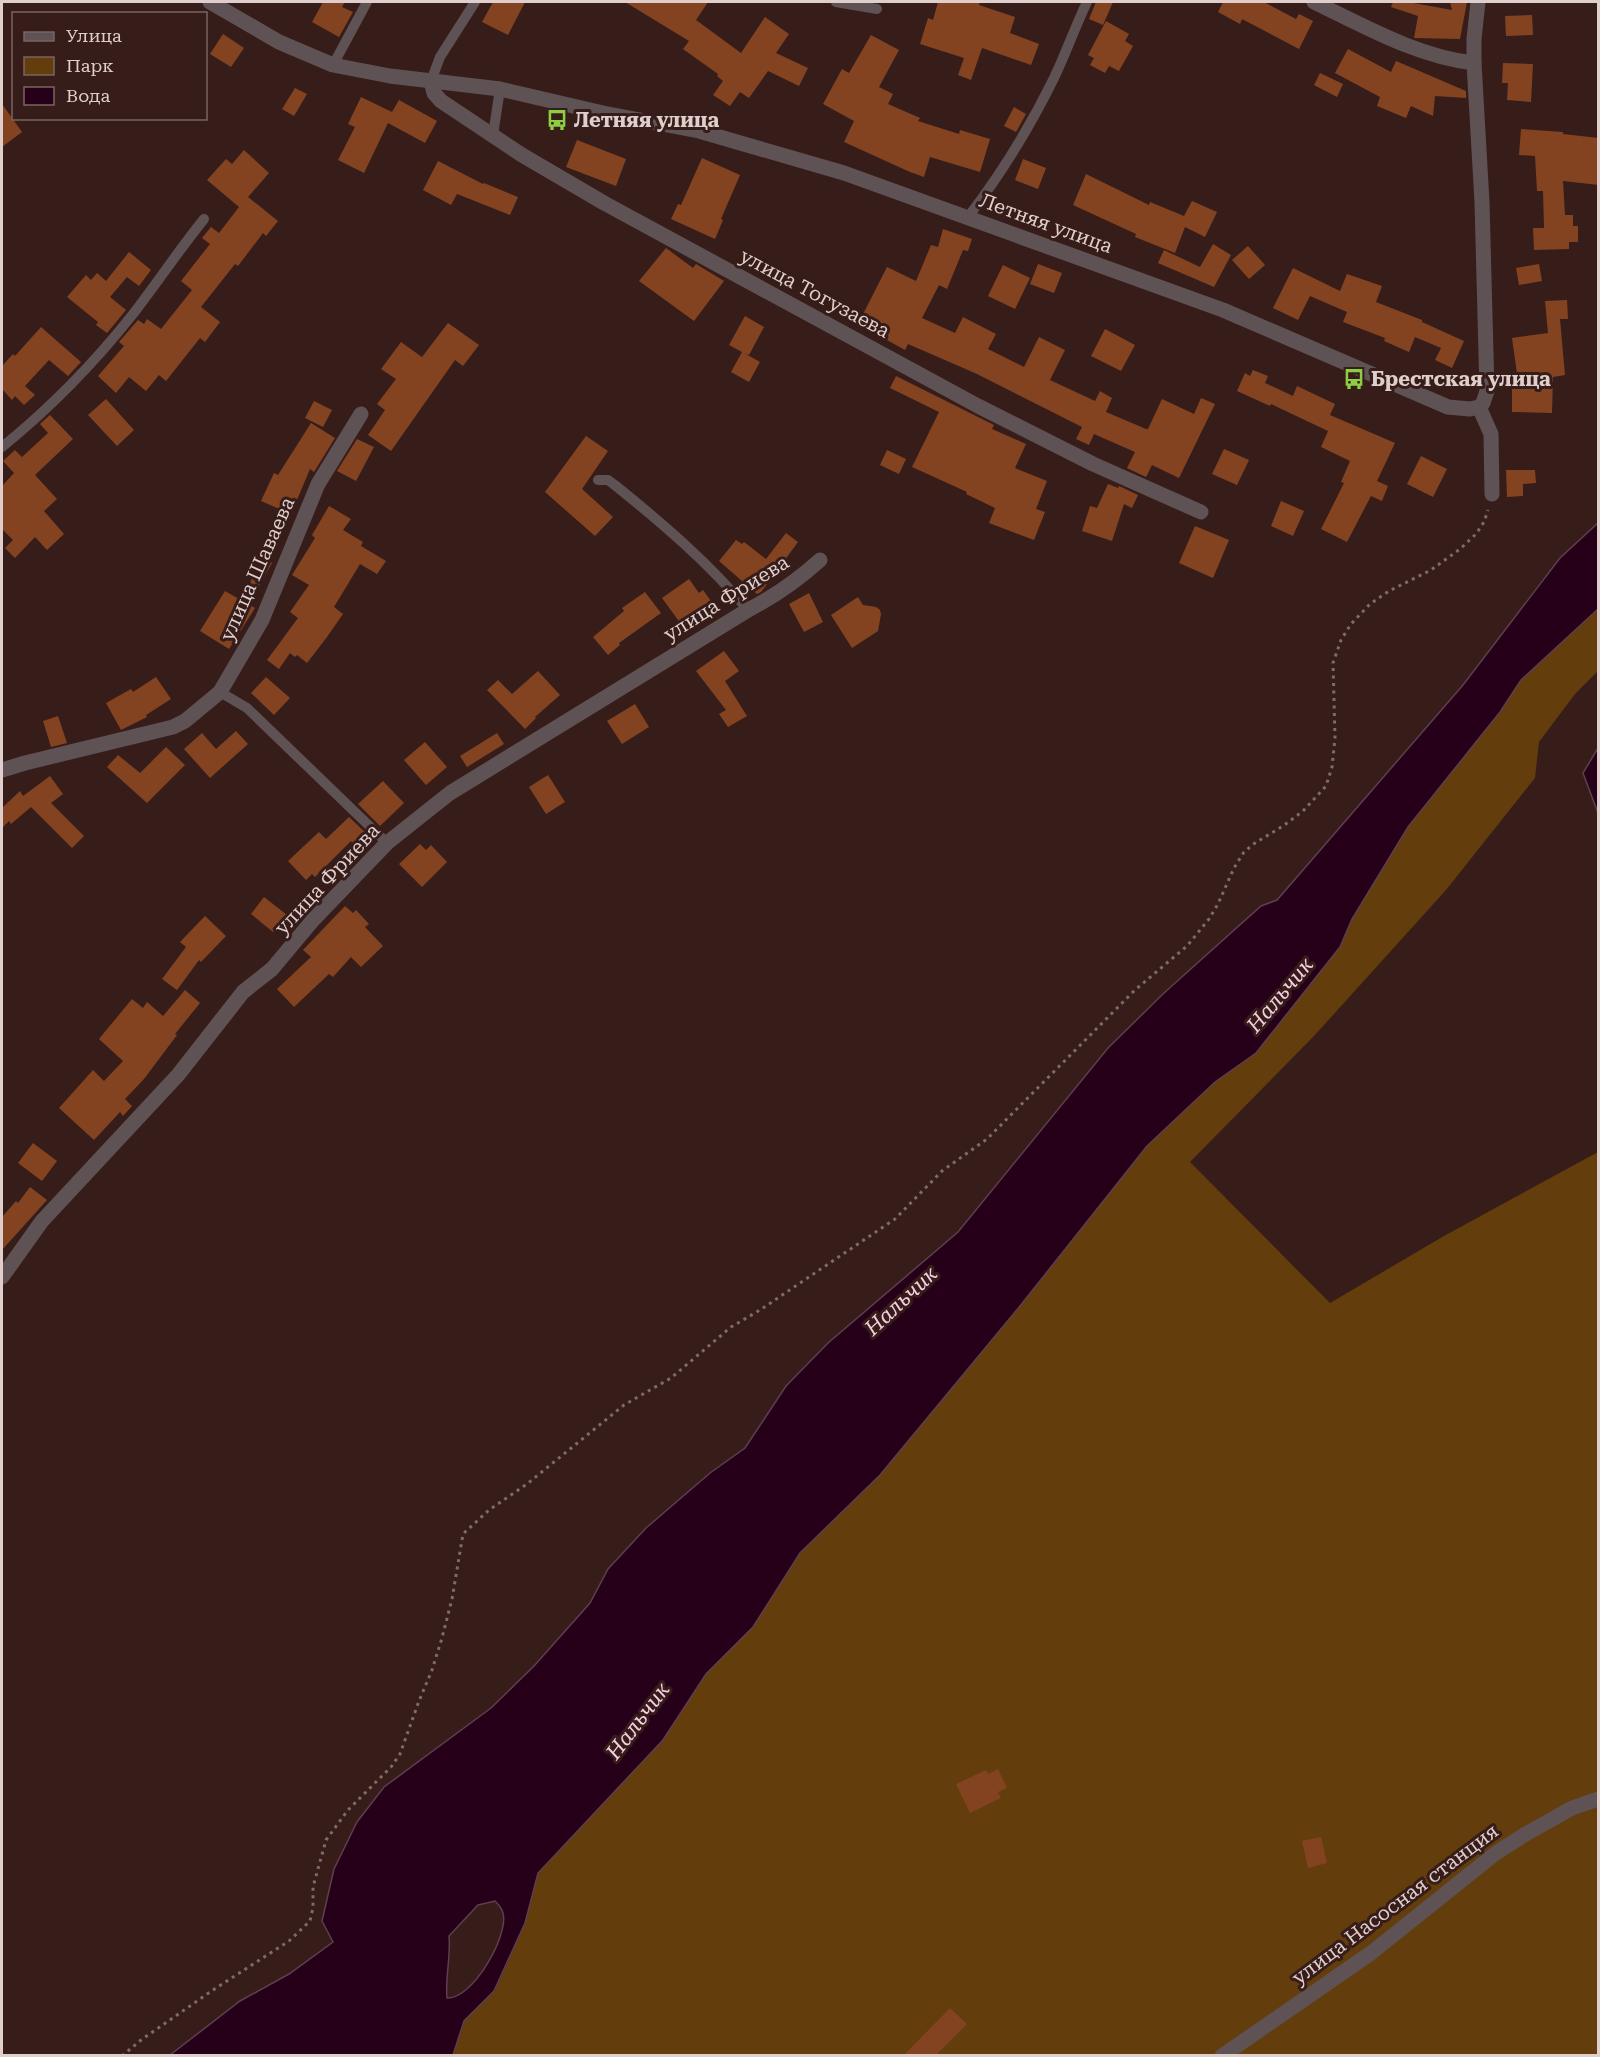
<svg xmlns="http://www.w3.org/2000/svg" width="1600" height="2057" font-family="'Roboto Serif',serif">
	<rect width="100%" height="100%" fill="#361d1a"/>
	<path fill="#633d0b" d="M 1598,609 L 1598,671 L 1575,694 L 1539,742 L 1535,778 L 1446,890 L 1314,1036 L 1190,1162 L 1330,1303 L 1444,1236 L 1598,1152 L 1598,2055 L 453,2056 L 464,2021 L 495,1991 L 525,1923 L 538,1873 L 663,1740 L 706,1674 L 753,1627 L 800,1553 L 880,1475 L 1020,1306 L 1147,1146 L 1215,1082 L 1256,1053 L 1340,947 L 1352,919 L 1408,827 L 1500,712 L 1521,680 Z"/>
	<g fill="#260019" stroke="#5e3e4f" stroke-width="1.5" fill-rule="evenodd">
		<path d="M 1598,523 L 1598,609 L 1521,680 L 1500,712 L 1408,827 L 1352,919 L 1340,947 L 1256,1053 L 1215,1082 L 1147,1146 L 1020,1306 L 880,1475 L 800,1553 L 753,1627 L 706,1674 L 663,1740 L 538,1873 L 525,1923 L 494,1991 L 464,2021 L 453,2055 L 170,2055 L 240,2001 L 289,1974 L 333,1942 L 322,1921 L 334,1869 L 357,1822 L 384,1787 L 491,1708 L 534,1666 L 590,1603 L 608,1569 L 646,1528 L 710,1473 L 745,1448 L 786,1386 L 828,1343 L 958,1232 L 1108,1048 L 1164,993 L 1261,906 L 1277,900 L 1463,685 L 1560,558 ZM 495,1901 C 499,1905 502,1908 503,1913 C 509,1936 472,2000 447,1998 C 445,1977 451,1957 449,1936 L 478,1905 Z"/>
		<path d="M 1598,748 L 1598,813 L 1583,773 Z"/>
	</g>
	<g fill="#844320">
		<path d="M 323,2 L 345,2 L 342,7 L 353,12 L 339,37 L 312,22 Z"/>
		<path d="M 493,2 L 525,2 L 508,35 L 482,22 Z"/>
		<path d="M 625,2 L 708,2 L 696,20 L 741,53 L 765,17 L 789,34 L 776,53 L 808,68 L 799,86 L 768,71 L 749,98 L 740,92 L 730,106 L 713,95 L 723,81 L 717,76 L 718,74 L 683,49 L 689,41 Z"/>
		<path d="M 938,2 L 980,2 L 979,5 L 1015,17 L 1010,33 L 1039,44 L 1031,65 L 982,48 L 971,80 L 958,75 L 964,58 L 920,44 L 928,18 L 933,20 Z"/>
		<path d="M 1096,2 L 1113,2 L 1103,25 L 1089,19 Z"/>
		<path d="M 1223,2 L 1264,2 L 1296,19 L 1299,14 L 1313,21 L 1299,49 L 1242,19 L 1240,24 L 1218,12 Z"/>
		<path d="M 1393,2 L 1408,2 L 1452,10 L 1450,2 L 1467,2 L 1460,39 L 1414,38 L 1418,16 L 1391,7 Z"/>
		<path d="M 1532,15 L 1533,35 L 1506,36 L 1505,16 Z"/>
		<path d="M 1106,21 L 1129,34 L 1125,41 L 1133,46 L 1119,71 L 1109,66 L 1105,73 L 1090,65 L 1094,58 L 1088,55 Z"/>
		<path d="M 223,34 L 244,48 L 231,67 L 210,54 Z"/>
		<path d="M 871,35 L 899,50 L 879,87 L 893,94 L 888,104 L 920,118 L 918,121 L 959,134 L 960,130 L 990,139 L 980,172 L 930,157 L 924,177 L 910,172 L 844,142 L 854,121 L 823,104 L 842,69 L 849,73 Z"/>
		<path d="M 1348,49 L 1391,72 L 1396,61 L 1466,91 L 1466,98 L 1435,96 L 1433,116 L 1411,106 L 1406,118 L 1377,106 L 1380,97 L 1335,73 Z"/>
		<path d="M 1503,63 L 1533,64 L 1531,102 L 1507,100 L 1508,83 L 1502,83 Z"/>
		<path d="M 1320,73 L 1343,84 L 1337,97 L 1314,85 Z"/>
		<path d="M 295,88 L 307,94 L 294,116 L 282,109 Z"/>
		<path d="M 361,97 L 392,112 L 399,100 L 437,121 L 425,143 L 388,123 L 364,173 L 338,160 L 355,127 L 348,124 Z"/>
		<path d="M 2,104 L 22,132 L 2,147 Z"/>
		<path d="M 1014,107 L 1026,114 L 1016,132 L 1004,126 Z"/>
		<path d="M 1521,129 L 1563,132 L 1563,134 L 1599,138 L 1597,160 L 1599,161 L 1599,185 L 1563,181 L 1565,215 L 1573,215 L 1573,226 L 1578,226 L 1578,242 L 1569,242 L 1569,249 L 1534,250 L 1533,228 L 1544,228 L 1543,191 L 1537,191 L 1535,156 L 1519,155 Z"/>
		<path d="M 577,140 L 626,159 L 616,186 L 566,167 Z"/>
		<path d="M 244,150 L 269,173 L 248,197 L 278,221 L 266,236 L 263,233 L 238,266 L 235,264 L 201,307 L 220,322 L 205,342 L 200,338 L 166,381 L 159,375 L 146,391 L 129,377 L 116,393 L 98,376 L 124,346 L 119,342 L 138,320 L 144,324 L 147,319 L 161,329 L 192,290 L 181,281 L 210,244 L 202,238 L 211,227 L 219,233 L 239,207 L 207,180 L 226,159 L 232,164 Z"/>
		<path d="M 702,158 L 740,175 L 721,219 L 723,220 L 715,239 L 671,219 L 678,204 L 681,205 Z"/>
		<path d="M 1023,159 L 1046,168 L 1038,189 L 1015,180 Z"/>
		<path d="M 438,161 L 483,184 L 484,183 L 518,197 L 510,215 L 457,194 L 451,205 L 423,190 Z"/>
		<path d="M 1086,174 L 1149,205 L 1150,202 L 1184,216 L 1192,201 L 1217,212 L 1205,237 L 1185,227 L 1175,253 L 1135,237 L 1136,234 L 1073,205 Z"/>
		<path d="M 943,229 L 972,239 L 968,251 L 963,250 L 947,289 L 939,285 L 922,318 L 955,333 L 963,317 L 996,334 L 988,349 L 1024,367 L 1039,337 L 1065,350 L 1050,380 L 1095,401 L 1100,391 L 1112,398 L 1106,412 L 1146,429 L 1148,429 L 1162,399 L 1194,414 L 1201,398 L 1215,404 L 1179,478 L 1152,465 L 1146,477 L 1127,468 L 1135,452 L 1094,434 L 1089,445 L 1076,439 L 1082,427 L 977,374 L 908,344 L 905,350 L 858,324 L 887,267 L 916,281 L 931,245 L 938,247 Z"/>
		<path d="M 1213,244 L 1231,255 L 1214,287 L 1158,263 L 1164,250 L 1200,267 Z"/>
		<path d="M 1248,246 L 1265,265 L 1249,279 L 1232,260 Z"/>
		<path d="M 666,248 L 693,268 L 696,264 L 724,281 L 694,321 L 639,281 Z"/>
		<path d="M 129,252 L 151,270 L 139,286 L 127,277 L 110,297 L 126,310 L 107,333 L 96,325 L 98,322 L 67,297 L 86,275 L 91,280 L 97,273 L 106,281 Z"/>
		<path d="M 1038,264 L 1062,273 L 1054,293 L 1030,284 Z"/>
		<path d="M 1539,264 L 1542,281 L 1519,285 L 1516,268 Z"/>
		<path d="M 1003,265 L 1030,278 L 1015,309 L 988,296 Z"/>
		<path d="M 1293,268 L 1340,291 L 1347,274 L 1382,286 L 1376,302 L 1422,320 L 1422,322 L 1464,341 L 1452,368 L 1435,360 L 1441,348 L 1415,337 L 1409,352 L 1384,341 L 1385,338 L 1343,322 L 1347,312 L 1310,296 L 1298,320 L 1273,308 Z"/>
		<path d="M 1567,300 L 1568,319 L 1560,319 L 1565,375 L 1553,377 L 1552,413 L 1512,412 L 1512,388 L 1519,388 L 1512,338 L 1548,333 L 1545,301 Z"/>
		<path d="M 745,316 L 764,327 L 749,355 L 744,353 L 760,362 L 749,382 L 731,372 L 742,352 L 729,345 Z"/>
		<path d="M 448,323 L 479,345 L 463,366 L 455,360 L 391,451 L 368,435 L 385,410 L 377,404 L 396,379 L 381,369 L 401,342 L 422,357 Z"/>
		<path d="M 41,327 L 81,362 L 68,376 L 49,360 L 25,386 L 35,395 L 24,405 L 15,396 L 12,400 L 2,389 L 2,366 L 13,354 L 15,356 Z"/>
		<path d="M 1105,329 L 1135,345 L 1121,371 L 1091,356 Z"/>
		<path d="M 1253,370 L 1268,376 L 1265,383 L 1293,396 L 1297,386 L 1335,404 L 1330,415 L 1395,443 L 1377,481 L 1388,486 L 1382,501 L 1371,496 L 1347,542 L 1321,529 L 1344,483 L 1341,482 L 1350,461 L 1321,447 L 1328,431 L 1271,404 L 1270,406 L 1237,391 L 1245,373 L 1250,376 Z"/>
		<path d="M 896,376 L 994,425 L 992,429 L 1026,444 L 1015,468 L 1047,481 L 1036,509 L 1045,512 L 1034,540 L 989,523 L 995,508 L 966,494 L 967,492 L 912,467 L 939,412 L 890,388 Z"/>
		<path d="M 106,399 L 134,430 L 117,446 L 88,415 Z"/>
		<path d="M 314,401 L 332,410 L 323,427 L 305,418 Z"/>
		<path d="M 50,415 L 73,439 L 35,475 L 57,499 L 44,511 L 64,534 L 47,550 L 35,537 L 15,558 L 5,548 L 13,540 L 2,529 L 2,486 L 14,473 L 3,461 L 15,450 L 22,457 L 48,433 L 40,424 Z"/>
		<path d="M 311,423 L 335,438 L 314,472 L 310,469 L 291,514 L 261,501 L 274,473 L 278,475 Z"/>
		<path d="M 586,436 L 608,451 L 582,489 L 613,517 L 595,536 L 545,492 Z"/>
		<path d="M 357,439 L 374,447 L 356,481 L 337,471 Z"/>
		<path d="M 1224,449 L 1249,460 L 1237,485 L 1212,474 Z"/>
		<path d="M 887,450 L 906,459 L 899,474 L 880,465 Z"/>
		<path d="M 1421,456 L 1447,469 L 1433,497 L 1407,484 Z"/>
		<path d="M 1506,470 L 1535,470 L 1536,483 L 1523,484 L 1523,496 L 1507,497 Z"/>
		<path d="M 1108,484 L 1118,488 L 1119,486 L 1138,495 L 1132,508 L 1124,504 L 1112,541 L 1082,531 L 1090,506 L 1097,508 Z"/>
		<path d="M 1281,501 L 1304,511 L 1293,536 L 1271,526 Z"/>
		<path d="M 329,506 L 351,519 L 343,530 L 363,542 L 361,546 L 386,561 L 377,574 L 360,564 L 334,607 L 343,614 L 327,637 L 307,663 L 297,655 L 295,657 L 290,653 L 279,669 L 267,660 L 298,618 L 290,612 L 309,585 L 292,575 L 315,538 L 312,535 Z"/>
		<path d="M 1195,526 L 1229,540 L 1213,578 L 1179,563 Z"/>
		<path d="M 786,533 L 798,542 L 761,592 L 757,594 L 719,561 L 736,540 L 742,544 L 744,542 L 766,559 Z"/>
		<path d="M 257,555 L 272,563 L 250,602 L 246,601 Z"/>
		<path d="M 689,579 L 699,593 L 703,590 L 713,604 L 703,611 L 706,616 L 686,631 L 662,598 Z"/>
		<path d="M 225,591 L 255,608 L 229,649 L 200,631 Z"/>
		<path d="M 645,592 L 661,613 L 619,643 L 620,645 L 608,655 L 593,637 L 624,611 L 622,608 Z"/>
		<path d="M 809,593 L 823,622 L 804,632 L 789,604 Z"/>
		<path d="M 858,597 L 863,605 L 876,607 L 880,610 L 881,614 L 878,631 L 852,648 L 831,615 Z"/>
		<path d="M 724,651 L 739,671 L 725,681 L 747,716 L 728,727 L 719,714 L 726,710 L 696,671 Z"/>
		<path d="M 538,671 L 560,695 L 535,717 L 536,718 L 525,729 L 487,690 L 498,680 L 512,694 Z"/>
		<path d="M 156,677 L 171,699 L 146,715 L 147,717 L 121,730 L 106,703 L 131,689 L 133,692 Z"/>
		<path d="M 266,677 L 290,698 L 274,715 L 251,693 Z"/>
		<path d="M 635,704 L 649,727 L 622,744 L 607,721 Z"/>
		<path d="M 58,716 L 67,743 L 51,747 L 43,721 Z"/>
		<path d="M 236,731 L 248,744 L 210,778 L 184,749 L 202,733 L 216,749 Z"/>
		<path d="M 497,733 L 504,744 L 467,767 L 460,756 Z"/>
		<path d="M 425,742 L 447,767 L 426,785 L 404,760 Z"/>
		<path d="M 166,747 L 185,765 L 147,803 L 107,767 L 118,755 L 140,773 Z"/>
		<path d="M 548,775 L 565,802 L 546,814 L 529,787 Z"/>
		<path d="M 50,776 L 63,794 L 51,803 L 84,836 L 72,848 L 31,807 L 11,824 L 9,821 L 2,828 L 2,808 L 20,791 L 23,796 Z"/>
		<path d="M 383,781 L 404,803 L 380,826 L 358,804 Z"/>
		<path d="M 349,817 L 369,836 L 357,848 L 351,841 L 315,877 L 312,874 L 306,880 L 288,861 L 319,832 L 326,839 Z"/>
		<path d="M 420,844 L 426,850 L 431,845 L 447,862 L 422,887 L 399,864 Z"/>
		<path d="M 264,897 L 287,915 L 273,932 L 251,914 Z"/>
		<path d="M 345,906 L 353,913 L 356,910 L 369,924 L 365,927 L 383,946 L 361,967 L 351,957 L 333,977 L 329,974 L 294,1007 L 277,989 L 311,957 L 303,950 Z"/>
		<path d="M 205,916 L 226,936 L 201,962 L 199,960 L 177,990 L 162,979 L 186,947 L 180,942 Z"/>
		<path d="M 185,990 L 200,1003 L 175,1034 L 177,1035 L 144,1079 L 125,1099 L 132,1106 L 123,1116 L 120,1112 L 94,1140 L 59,1108 L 93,1070 L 104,1081 L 123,1061 L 99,1039 L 132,999 L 143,1008 L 147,1002 L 163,1016 Z"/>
		<path d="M 33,1143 L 57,1161 L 42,1181 L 18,1163 Z"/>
		<path d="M 30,1187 L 47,1200 L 2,1250 L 2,1217 L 16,1201 L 18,1203 Z"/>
		<path d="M 998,1769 L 1007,1788 L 998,1792 L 1001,1798 L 970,1813 L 956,1784 L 986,1770 L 988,1774 Z"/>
		<path d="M 1321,1837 L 1327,1863 L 1308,1868 L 1302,1841 Z"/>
		<path d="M 950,2008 L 967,2024 L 936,2055 L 904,2055 Z"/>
	</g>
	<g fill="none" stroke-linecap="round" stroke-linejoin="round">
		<path stroke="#806b68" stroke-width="3" stroke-dasharray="3 4.5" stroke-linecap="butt" d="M 122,2056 L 141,2040 L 213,1990 L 289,1941 L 310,1921 L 313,1908 L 313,1887 L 326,1840 L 348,1810 L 391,1767 L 400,1754 L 419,1701 L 432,1670 L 442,1638 L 452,1599 L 463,1534 L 489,1510 L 527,1484 L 624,1405 L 671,1378 L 731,1327 L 760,1310 L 895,1219 L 942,1171 L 987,1139 L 1135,990 L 1187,946 L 1209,919 L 1218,904 L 1234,868 L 1244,852 L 1255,843 L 1283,826 L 1303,811 L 1326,786 L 1332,767 L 1335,738 L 1333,663 L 1341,640 L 1351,624 L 1370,604 L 1389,591 L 1431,570 L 1460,549 L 1476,534 L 1484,522 L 1488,510"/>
		<g stroke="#5f5255" stroke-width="10">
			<path d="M 836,2 L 877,9"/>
			<path d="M 333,65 L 367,2"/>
			<path d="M 431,81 L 440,57 L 475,2"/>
			<path d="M 493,135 L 500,89"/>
			<path d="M 968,217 C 1001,174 1030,127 1054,78 C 1066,53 1075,27 1087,2"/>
			<path d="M 2,447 C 49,409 95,362 133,314 C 157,283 179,250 204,219"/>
			<path d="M 598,480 L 608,480 L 616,486 C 663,524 709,563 748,610"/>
			<path d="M 220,692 L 247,708 L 387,843"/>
		</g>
		<g stroke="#5f5255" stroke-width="15">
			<path d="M 210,2 L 279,42 L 333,65 L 390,76 L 500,89 L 603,113 L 699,131 L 844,173 L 1223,310 L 1448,407 L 1470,409 L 1479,407"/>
			<path d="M 1314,2 C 1364,26 1418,57 1474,63"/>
			<path d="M 1478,2 L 1474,39 L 1474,63 L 1482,202 L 1487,391 L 1483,403 L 1479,407"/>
			<path d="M 431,81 L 434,93 L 441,101 L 522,155 L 604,203 L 978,406 L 1093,464 L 1201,512"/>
			<path d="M 1479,407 L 1491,434 L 1492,494"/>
			<path d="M 2,770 L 25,763 L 173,727 L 185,721 L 220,692 L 262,620 L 318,484 L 361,414"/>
			<path d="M 2,1277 L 42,1221 L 178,1075 L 243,992 L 272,969 L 313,920 L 387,843 L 450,793 L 748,610 C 775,596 797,581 820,560"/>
			<path d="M 1222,2056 L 1371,1953 L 1496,1853 L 1524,1835 L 1572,1808 L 1598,1799"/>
		</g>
	</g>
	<defs>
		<symbol id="bus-bare" viewBox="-9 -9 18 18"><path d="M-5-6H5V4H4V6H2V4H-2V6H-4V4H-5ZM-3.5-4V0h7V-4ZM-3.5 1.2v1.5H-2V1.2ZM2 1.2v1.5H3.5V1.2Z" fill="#8ece43" stroke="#361d1a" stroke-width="2.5" paint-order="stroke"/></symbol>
	</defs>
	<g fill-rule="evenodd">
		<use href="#bus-bare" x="542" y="105" width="30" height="30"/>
		<use href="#bus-bare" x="1339" y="364" width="30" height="30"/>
	</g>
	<g text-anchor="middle" stroke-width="6" stroke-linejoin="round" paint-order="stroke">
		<g font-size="20" font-weight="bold" fill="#dfcecc" stroke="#361d1a" text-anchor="start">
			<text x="574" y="127">Летняя улица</text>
			<text x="1371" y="386">Брестская улица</text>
		</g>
		<g font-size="20" fill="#dfcecc" stroke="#361d1a">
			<text transform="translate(1046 223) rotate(20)" y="7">Летняя улица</text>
			<text transform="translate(815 293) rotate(28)" y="7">улица Тогузаева</text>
			<text transform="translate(257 569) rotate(-66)" y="7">улица Шаваева</text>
			<text transform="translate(726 598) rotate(-32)" y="7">улица Фриева</text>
			<text transform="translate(327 879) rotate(-47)" y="7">улица Фриева</text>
			<text transform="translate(1395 1904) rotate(-37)" y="7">улица Насосная станция</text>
		</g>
		<g font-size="21" font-style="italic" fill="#f7cfe5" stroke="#361d1a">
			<text transform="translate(1280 995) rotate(-50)" y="7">Нальчик</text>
			<text transform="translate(901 1301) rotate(-43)" y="7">Нальчик</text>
			<text transform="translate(638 1721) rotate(-53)" y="7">Нальчик</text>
		</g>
	</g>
	<rect width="1600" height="2057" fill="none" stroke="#dfcecc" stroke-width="6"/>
	<rect x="12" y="12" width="195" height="108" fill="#361d1a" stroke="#7a6461" stroke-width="1.5"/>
	<rect x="24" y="32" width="30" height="9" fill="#5f5255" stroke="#7a6461" stroke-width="1.5"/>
	<text x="66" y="42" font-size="18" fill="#dfcecc">Улица</text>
	<rect x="24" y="57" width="30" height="18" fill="#633d0b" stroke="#7a6461" stroke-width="1.5"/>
	<text x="66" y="72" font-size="18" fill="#dfcecc">Парк</text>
	<rect x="24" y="87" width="30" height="18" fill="#260019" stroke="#7a6461" stroke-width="1.5"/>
	<text x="66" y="102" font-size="18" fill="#dfcecc">Вода</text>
</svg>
